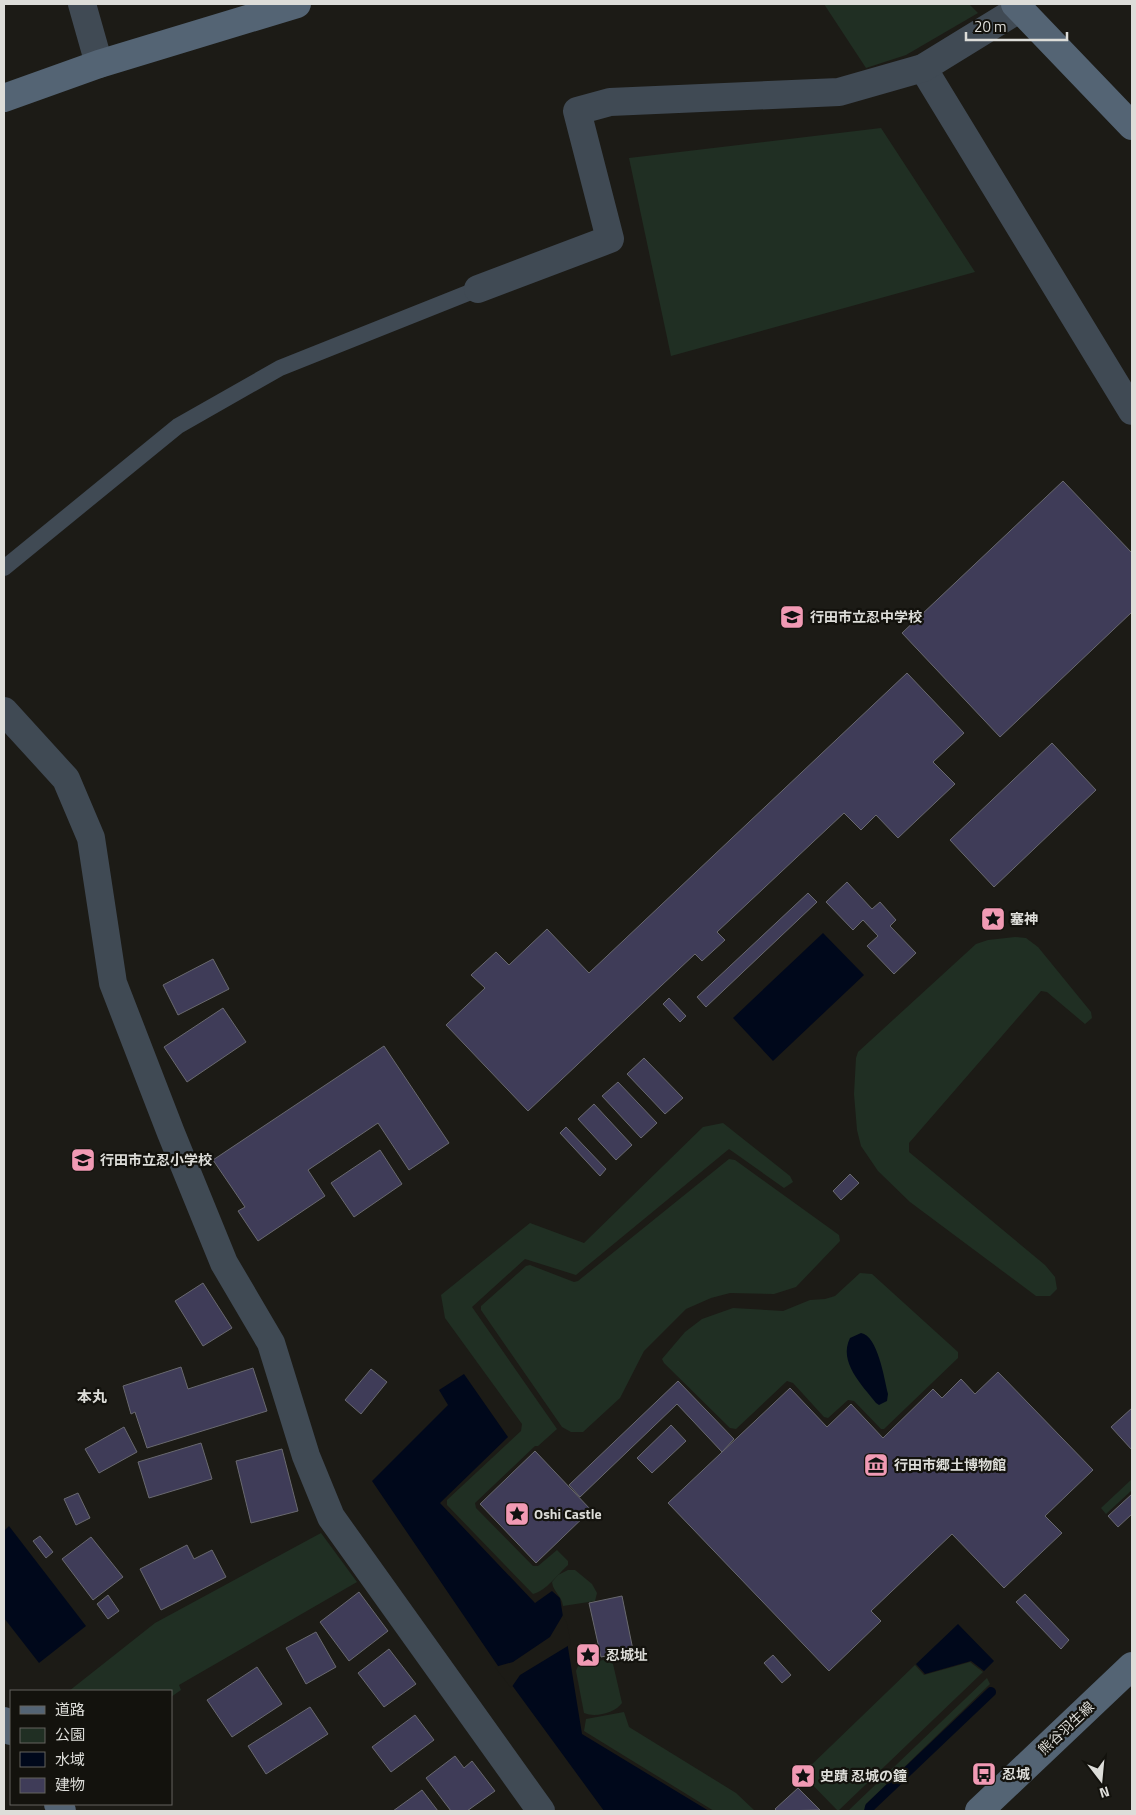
<svg xmlns="http://www.w3.org/2000/svg" width="1136" height="1815" font-family="'Titillium Web','Noto Sans JP',sans-serif">
	<rect width="100%" height="100%" fill="#1c1b16"/>
	<g fill="#202f23">
		<path d="M 824,4 L 969,4 L 978,13 L 906,55 L 866,68 Z"/>
		<path d="M 881,128 L 975,272 L 671,356 L 629,158 Z"/>
		<path d="M 1015,937 L 1026,938 L 1038,947 L 1091,1012 L 1092,1018 L 1085,1024 L 1047,992 L 1041,991 L 909,1143 L 909,1152 L 1045,1265 L 1055,1277 L 1057,1289 L 1050,1296 L 1036,1296 L 910,1202 L 878,1171 L 861,1146 L 857,1130 L 854,1094 L 856,1058 L 858,1052 L 976,944 L 988,940 Z"/>
		<path d="M 723,1123 L 790,1176 L 793,1182 L 784,1188 L 729,1149 L 576,1275 L 525,1259 L 472,1307 L 557,1429 L 538,1446 L 535,1446 L 475,1503 L 476,1508 L 533,1566 L 538,1566 L 557,1550 L 568,1561 L 568,1565 C 558,1574 546,1591 533,1594 L 447,1505 L 447,1500 L 521,1431 L 522,1424 L 445,1318 L 441,1295 L 530,1223 L 584,1243 L 703,1127 Z"/>
		<path d="M 729,1159 L 735,1160 L 839,1235 L 840,1241 L 796,1287 L 774,1294 L 730,1293 L 711,1298 L 686,1309 L 644,1351 L 620,1398 L 583,1432 L 571,1432 L 562,1427 L 481,1310 L 481,1306 L 526,1266 L 530,1265 L 574,1282 L 578,1281 Z"/>
		<path d="M 860,1273 L 872,1274 L 958,1352 L 958,1358 L 884,1429 L 881,1429 L 854,1401 L 848,1400 L 828,1418 L 824,1417 L 793,1383 L 787,1381 L 736,1429 L 730,1428 L 664,1363 L 662,1359 L 685,1332 L 702,1319 L 733,1308 L 783,1311 L 810,1300 L 825,1299 L 835,1296 Z"/>
		<path d="M 1132,1479 L 1132,1490 L 1106,1514 L 1101,1508 Z"/>
		<path d="M 321,1533 L 357,1582 L 179,1685 L 181,1690 L 171,1697 L 171,1691 L 69,1691 L 155,1623 Z"/>
		<path d="M 568,1570 L 575,1570 L 592,1584 L 597,1593 L 595,1601 L 563,1606 C 562,1596 553,1592 552,1582 L 558,1575 Z"/>
		<path d="M 607,1659 L 613,1664 L 622,1703 C 615,1713 595,1718 584,1713 L 576,1671 L 578,1666 Z"/>
		<path d="M 970,1662 L 983,1672 L 838,1811 L 802,1774 L 915,1665 L 924,1675 Z"/>
		<path d="M 987,1678 L 990,1684 L 866,1804 L 865,1811 L 848,1811 Z"/>
		<path d="M 624,1712 L 629,1727 L 736,1793 L 755,1811 L 714,1811 L 584,1731 L 586,1719 Z"/>
	</g>
	<g fill="#00081b">
		<path d="M 823,933 L 864,975 L 773,1061 L 733,1018 Z"/>
		<path d="M 861,1333 C 878,1336 884,1378 888,1394 L 887,1401 L 879,1405 L 876,1403 C 862,1385 838,1362 850,1338 Z"/>
		<path d="M 464,1374 L 508,1437 L 440,1503 L 535,1603 L 552,1591 L 560,1598 L 582,1734 L 709,1811 L 604,1811 L 498,1666 L 372,1481 L 448,1405 L 439,1390 Z"/>
		<path d="M 9,1526 L 86,1626 L 39,1663 L 4,1618 L 4,1531 Z"/>
		<path d="M 958,1624 L 994,1661 L 984,1671 L 971,1661 L 925,1674 L 916,1664 Z"/>
	</g>
	<path fill="#1c1b16" d="M 563,1615 L 567,1624 L 571,1644 L 520,1675 L 511,1688 L 495,1667 L 513,1662 L 550,1637 Z"/>
	<g fill="none" stroke-linecap="round" stroke-linejoin="round">
		<path stroke="#00081b" stroke-width="10" d="M 869,1811 L 870,1807 L 991,1692"/>
	</g>
	<g fill="#3f3c58" stroke="#69696f">
		<path d="M 1063,481 L 1132,553 L 1132,612 L 1000,737 L 902,633 Z"/>
		<path d="M 907,673 L 964,733 L 933,762 L 955,784 L 898,838 L 876,815 L 861,830 L 844,813 L 717,932 L 725,940 L 702,961 L 695,954 L 528,1111 L 446,1025 L 485,988 L 471,975 L 496,952 L 509,965 L 547,929 L 589,973 Z"/>
		<path d="M 1052,743 L 1096,790 L 994,887 L 950,840 Z"/>
		<path d="M 847,882 L 872,909 L 880,902 L 896,920 L 890,926 L 916,953 L 894,974 L 867,946 L 878,936 L 863,920 L 853,930 L 826,902 Z"/>
		<path d="M 808,893 L 817,902 L 706,1007 L 697,997 Z"/>
		<path d="M 213,959 L 229,989 L 178,1015 L 163,985 Z"/>
		<path d="M 669,998 L 686,1016 L 680,1022 L 663,1004 Z"/>
		<path d="M 223,1008 L 246,1042 L 187,1082 L 164,1047 Z"/>
		<path d="M 384,1046 L 449,1143 L 409,1170 L 378,1123 L 308,1170 L 325,1196 L 258,1241 L 238,1211 L 245,1207 L 213,1160 Z"/>
		<path d="M 644,1058 L 683,1098 L 665,1114 L 627,1074 Z"/>
		<path d="M 618,1082 L 657,1123 L 641,1138 L 602,1096 Z"/>
		<path d="M 594,1104 L 632,1145 L 616,1160 L 578,1119 Z"/>
		<path d="M 566,1127 L 606,1169 L 600,1176 L 560,1133 Z"/>
		<path d="M 380,1150 L 402,1184 L 354,1217 L 331,1183 Z"/>
		<path d="M 850,1174 L 859,1183 L 841,1200 L 833,1191 Z"/>
		<path d="M 203,1283 L 232,1328 L 203,1346 L 175,1301 Z"/>
		<path d="M 181,1367 L 188,1389 L 253,1368 L 267,1411 L 147,1448 L 135,1412 L 131,1414 L 123,1386 Z"/>
		<path d="M 371,1369 L 387,1382 L 361,1414 L 345,1400 Z"/>
		<path d="M 998,1372 L 1093,1470 L 1045,1516 L 1062,1533 L 1004,1588 L 952,1534 L 871,1611 L 881,1621 L 829,1671 L 668,1503 L 790,1388 L 827,1427 L 851,1404 L 883,1438 L 933,1389 L 942,1398 L 961,1379 L 975,1394 Z"/>
		<path d="M 678,1381 L 734,1439 L 722,1452 L 677,1404 L 580,1497 L 569,1485 Z"/>
		<path d="M 1132,1408 L 1132,1450 L 1111,1427 Z"/>
		<path d="M 671,1425 L 686,1441 L 652,1473 L 637,1458 Z"/>
		<path d="M 124,1427 L 137,1452 L 99,1473 L 85,1449 Z"/>
		<path d="M 201,1443 L 212,1479 L 149,1498 L 138,1462 Z"/>
		<path d="M 282,1449 L 298,1511 L 251,1523 L 236,1461 Z"/>
		<path d="M 535,1451 L 591,1510 L 536,1563 L 480,1504 Z"/>
		<path d="M 78,1493 L 90,1518 L 76,1525 L 64,1499 Z"/>
		<path d="M 1132,1494 L 1132,1514 L 1118,1527 L 1108,1516 Z"/>
		<path d="M 40,1536 L 53,1552 L 46,1558 L 33,1541 Z"/>
		<path d="M 91,1537 L 123,1577 L 93,1600 L 62,1559 Z"/>
		<path d="M 187,1545 L 194,1559 L 212,1550 L 226,1577 L 161,1610 L 140,1569 Z"/>
		<path d="M 359,1592 L 388,1631 L 349,1661 L 320,1622 Z"/>
		<path d="M 1025,1594 L 1069,1640 L 1061,1649 L 1016,1602 Z"/>
		<path d="M 108,1595 L 119,1611 L 108,1619 L 97,1604 Z"/>
		<path d="M 622,1596 L 633,1650 L 601,1657 L 589,1603 Z"/>
		<path d="M 316,1632 L 336,1667 L 306,1684 L 286,1648 Z"/>
		<path d="M 389,1649 L 416,1684 L 384,1707 L 358,1673 Z"/>
		<path d="M 773,1655 L 791,1675 L 782,1683 L 764,1663 Z"/>
		<path d="M 257,1667 L 282,1704 L 232,1737 L 207,1700 Z"/>
		<path d="M 310,1707 L 328,1734 L 266,1774 L 248,1746 Z"/>
		<path d="M 415,1715 L 434,1740 L 391,1772 L 372,1747 Z"/>
		<path d="M 455,1756 L 464,1768 L 472,1761 L 495,1791 L 467,1811 L 451,1811 L 426,1778 Z"/>
		<path d="M 798,1788 L 820,1810 L 777,1811 L 775,1809 Z"/>
		<path d="M 422,1790 L 438,1811 L 393,1811 Z"/>
	</g>
	<g fill="none" stroke-linecap="round" stroke-linejoin="round">
		<path stroke="#404a54" stroke-width="16" d="M 4,568 L 178,426 L 280,368 L 478,289"/>
		<g stroke="#404a54" stroke-width="28">
			<path d="M 82,4 L 99,64"/>
			<path d="M 923,68 L 1132,411"/>
			<path d="M 478,289 L 610,239 L 577,111 L 610,102 L 839,92 L 923,68 L 1019,9"/>
			<path d="M 4,711 L 66,779 L 91,838 L 113,983 L 171,1133 L 224,1263 L 271,1343 L 306,1456 L 331,1517 L 541,1811"/>
		</g>
		<g stroke="#546474" stroke-width="28">
			<path d="M 1015,4 L 1132,126"/>
			<path d="M 4,98 L 99,64 L 297,4"/>
			<path d="M 4,1721 L 11,1731"/>
			<path d="M 58,1804 L 62,1811"/>
			<path d="M 979,1811 L 1132,1666"/>
		</g>
	</g>
	<defs>
		<symbol id="school-square" viewBox="-11 -11 22 22"><rect x="-9" y="-9" width="18" height="18" rx="4" fill="#f19ab4" stroke="#13120d"/><path d="M0-5L7-2L0 1L-7-2ZM-4 1L0 2.5L4 1V4Q0 6-4 4Z" fill="#111"/></symbol>
		<symbol id="sight-square" viewBox="-11 -11 22 22"><rect x="-9" y="-9" width="18" height="18" rx="4" fill="#f19ab4" stroke="#13120d"/><path d="M0-6L1.8-2.2L6-1.7L2.9 1.2L3.7 5.4L0 3.3L-3.7 5.4L-2.9 1.2L-6-1.7L-1.8-2.2Z" fill="#111"/></symbol>
		<symbol id="museum-square" viewBox="-11 -11 22 22"><rect x="-9" y="-9" width="18" height="18" rx="4" fill="#f19ab4" stroke="#13120d"/><path d="M0-6L6-3V-2H-6V-3ZM-5-1h2V3h-2ZM-1-1h2V3h-2ZM3-1h2V3H3ZM-6 4H6V6H-6Z" fill="#111"/></symbol>
		<symbol id="bus-square" viewBox="-11 -11 22 22"><rect x="-9" y="-9" width="18" height="18" rx="4" fill="#f19ab4" stroke="#13120d"/><path d="M-5-6H5V4H4V6H2V4H-2V6H-4V4H-5ZM-3.5-4V0h7V-4ZM-3.5 1.2v1.5H-2V1.2ZM2 1.2v1.5H3.5V1.2Z" fill="#111"/></symbol>
	</defs>
	<g fill-rule="evenodd">
		<use href="#school-square" x="778" y="603" width="28" height="28"/>
		<use href="#sight-square" x="979" y="905" width="28" height="28"/>
		<use href="#school-square" x="69" y="1146" width="28" height="28"/>
		<use href="#museum-square" x="862" y="1451" width="28" height="28"/>
		<use href="#sight-square" x="503" y="1500" width="28" height="28"/>
		<use href="#sight-square" x="574" y="1641" width="28" height="28"/>
		<use href="#bus-square" x="970" y="1760" width="28" height="28"/>
		<use href="#sight-square" x="789" y="1762" width="28" height="28"/>
	</g>
	<g text-anchor="middle" stroke-width="4.5" stroke-linejoin="round" paint-order="stroke">
		<g font-size="14" font-weight="bold" fill="#ddddd9" stroke="#13120d" text-anchor="start">
			<text x="810" y="622">行田市立忍中学校</text>
			<text x="1010" y="924">塞神</text>
			<text x="100" y="1165">行田市立忍小学校</text>
			<text x="894" y="1470">行田市郷土博物館</text>
			<text x="534" y="1519">Oshi Castle</text>
			<text x="606" y="1660">忍城址</text>
			<text x="1002" y="1779">忍城</text>
			<text x="820" y="1781">史蹟 忍城の鐘</text>
		</g>
		<g font-size="14" fill="#ddddd9" stroke="#13120d">
			<text transform="translate(1066 1728) rotate(-43)" y="5">熊谷羽生線</text>
		</g>
		<g font-size="15" font-weight="bold" fill="#ddddd9" stroke="#13120d">
			<text x="92" y="1402">本丸</text>
		</g>
	</g>
	<rect width="1136" height="1815" fill="none" stroke="#ddddd9" stroke-width="10"/>
	<rect x="10" y="1690" width="162" height="115" fill="#13120d" stroke="#64635f"/>
	<rect x="20" y="1706" width="25" height="8" fill="#546474" stroke="#64635f"/>
	<text x="55" y="1715" font-size="15" fill="#ddddd9">道路</text>
	<rect x="20" y="1728" width="25" height="15" fill="#202f23" stroke="#64635f"/>
	<text x="55" y="1740" font-size="15" fill="#ddddd9">公園</text>
	<rect x="20" y="1752" width="25" height="15" fill="#00081b" stroke="#64635f"/>
	<text x="55" y="1765" font-size="15" fill="#ddddd9">水域</text>
	<rect x="20" y="1778" width="25" height="15" fill="#3f3c58" stroke="#64635f"/>
	<text x="55" y="1790" font-size="15" fill="#ddddd9">建物</text>
	<g transform="translate(1101 1780) rotate(164)" stroke="#13120d" stroke-width="4" paint-order="stroke">
	<path d="M0-4L9 19L0 12L-9 19Z" fill="#ddddd9"/>
	<text y="-8" font-size="14" font-weight="bold" text-anchor="middle" fill="#ddddd9">N</text>
	</g>
	<path d="M966 32v8h101v-8" fill="none" stroke="#ddddd9" stroke-width="2.5"/>
	<text x="974" y="32" font-size="15" fill="#ddddd9" stroke="#13120d" stroke-width="4" paint-order="stroke">20 m</text>
</svg>
